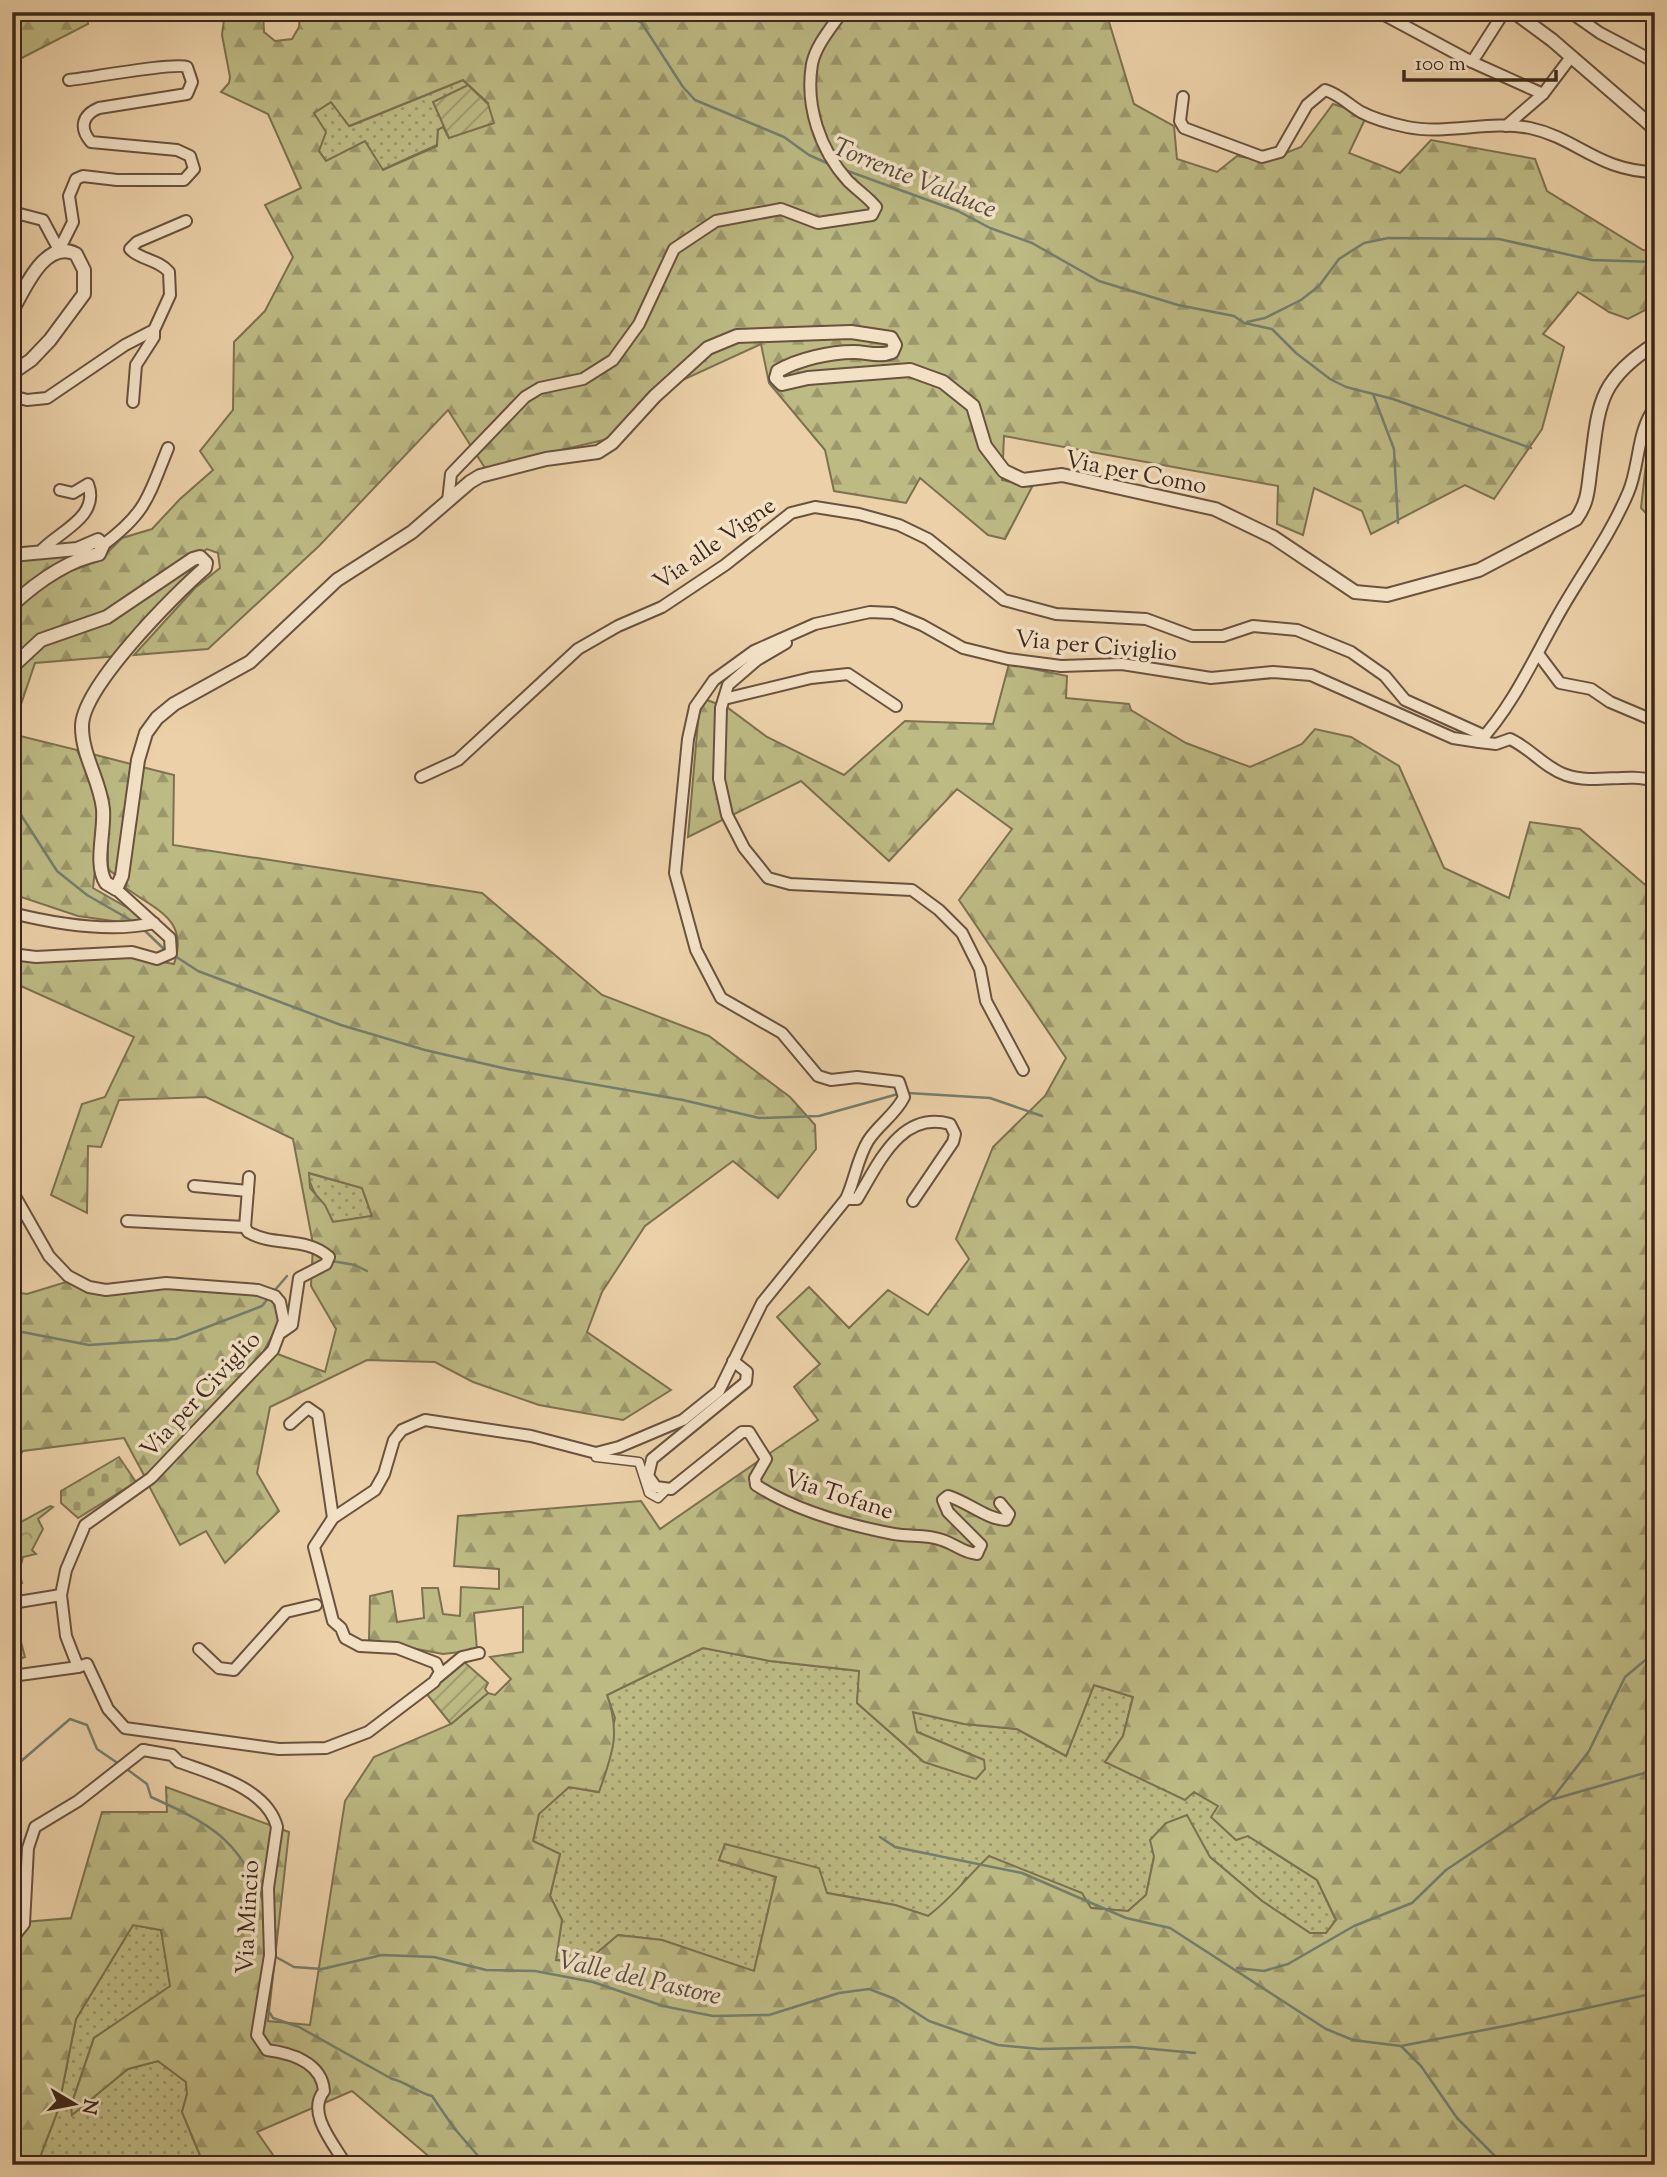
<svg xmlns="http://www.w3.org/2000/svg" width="1667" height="2177" font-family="'Sorts Mill Goudy',serif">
	<defs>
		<pattern id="grass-dots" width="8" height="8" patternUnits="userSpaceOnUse" patternTransform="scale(1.75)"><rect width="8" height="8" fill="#bdba84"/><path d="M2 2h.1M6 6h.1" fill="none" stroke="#9b976b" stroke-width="1.8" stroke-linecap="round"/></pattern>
		<pattern id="forest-firs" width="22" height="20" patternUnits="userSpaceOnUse" patternTransform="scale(1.75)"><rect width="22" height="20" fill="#bdba84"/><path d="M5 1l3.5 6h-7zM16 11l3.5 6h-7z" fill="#9b976b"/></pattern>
		<pattern id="cemetery-stones" width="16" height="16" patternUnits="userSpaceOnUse" patternTransform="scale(1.75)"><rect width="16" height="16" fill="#bdba84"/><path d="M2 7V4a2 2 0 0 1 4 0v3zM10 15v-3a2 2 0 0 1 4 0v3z" fill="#9b976b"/></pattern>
		<pattern id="park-crowns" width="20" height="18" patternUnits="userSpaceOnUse" patternTransform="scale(1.75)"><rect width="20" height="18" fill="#bdba84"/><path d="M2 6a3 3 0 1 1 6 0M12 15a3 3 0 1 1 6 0" fill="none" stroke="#9b976b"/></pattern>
		<pattern id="garden-furrows" width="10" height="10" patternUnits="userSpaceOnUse" patternTransform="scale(1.75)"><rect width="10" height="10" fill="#bdba84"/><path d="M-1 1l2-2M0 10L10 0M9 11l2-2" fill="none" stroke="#9b976b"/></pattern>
	</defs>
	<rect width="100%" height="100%" fill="#ecd1a8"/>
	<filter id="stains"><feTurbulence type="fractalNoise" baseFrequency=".00286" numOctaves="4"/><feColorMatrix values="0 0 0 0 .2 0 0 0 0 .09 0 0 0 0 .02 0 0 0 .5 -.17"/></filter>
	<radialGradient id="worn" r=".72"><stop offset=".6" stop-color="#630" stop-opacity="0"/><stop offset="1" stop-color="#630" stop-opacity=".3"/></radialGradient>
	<g fill="url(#grass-dots)" stroke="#7d714f" stroke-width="2">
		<path d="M 463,80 L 488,104 L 449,138 L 443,127 L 438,130 L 437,145 L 382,170 L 326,161 L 319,151 L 314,113 L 331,102 L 350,126 Z"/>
		<path d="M 308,1173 L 362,1188 L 372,1216 L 333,1222 C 325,1204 310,1193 308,1173 Z"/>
		<path d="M 703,1648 L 770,1661 L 860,1671 L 857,1703 L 924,1762 L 984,1760 L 917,1732 L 912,1712 L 964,1724 L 1017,1729 L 1066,1756 L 1094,1685 L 1133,1697 L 1123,1736 L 1105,1762 L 1194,1792 L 1218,1806 L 1248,1836 L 1317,1880 L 1336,1920 L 1326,1933 L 1310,1933 L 1262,1901 L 1210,1857 L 1154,1857 L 1146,1895 L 1128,1911 L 1091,1908 L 966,1878 L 953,1898 L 928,1916 L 895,1905 L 827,1893 L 726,1845 L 719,1860 L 776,1877 L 754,1972 L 662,1940 L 618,1935 L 585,1963 L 555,1960 L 562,1920 L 550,1896 L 560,1854 L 533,1841 L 539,1813 L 569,1787 L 598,1792 L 615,1718 L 607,1695 Z"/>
		<path d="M 133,1925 L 161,1930 L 171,1987 L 94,2038 L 71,2105 L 72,2114 L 128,2069 L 158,2061 L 186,2082 L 187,2094 L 182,2112 L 204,2165 L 37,2165 L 58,2110 L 76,2019 Z"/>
	</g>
	<g fill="url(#forest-firs)" stroke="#7d714f" stroke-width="2" fill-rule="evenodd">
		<path d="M 52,12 L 87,12 L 88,24 L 12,63 L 12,20 L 14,23 Z"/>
		<path d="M 225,12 L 263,12 L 264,32 L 275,41 L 292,39 L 299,27 L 300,12 L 1106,12 L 1134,104 L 1174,126 L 1177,159 L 1217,172 L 1237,156 L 1265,161 L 1301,147 L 1333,104 L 1367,115 L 1349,153 L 1400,173 L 1431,140 L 1535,159 L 1547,191 L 1643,250 L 1655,252 L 1655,305 L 1628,319 L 1609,312 L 1578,292 L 1543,334 L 1564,347 L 1542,429 L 1494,499 L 1465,485 L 1371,534 L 1362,511 L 1314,488 L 1303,535 L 1277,524 L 1278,486 L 1004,436 L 1002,480 L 1032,487 L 1005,539 L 988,535 L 920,478 L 906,503 L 834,491 L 825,450 L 769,383 L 761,344 L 665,388 L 612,438 L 485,468 L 448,410 L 319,546 L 208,649 L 134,655 L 195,588 L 220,568 L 218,553 L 207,549 L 146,591 L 12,661 L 13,610 L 27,597 L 71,571 L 99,561 L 122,538 L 152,529 L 180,499 L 213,470 L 200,451 L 233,410 L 234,342 L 265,311 L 293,257 L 265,205 L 301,188 L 268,114 L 221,92 L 229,83 L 230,77 L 222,35 ZM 463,80 L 488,103 L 449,138 L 443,127 L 438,130 L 437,146 L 383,170 L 365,141 L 326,161 L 319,151 L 326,132 L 314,113 L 331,102 L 349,126 Z"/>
		<path d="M 1655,432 L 1655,523 L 1641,508 L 1648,446 Z"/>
		<path d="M 85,551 L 12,601 L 12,562 Z"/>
		<path d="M 199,563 L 201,566 L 119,656 L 35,663 L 12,731 L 12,676 L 43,646 L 112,621 Z"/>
		<path d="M 1009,664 L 1067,676 L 1066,698 L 1129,704 L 1131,710 L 1186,743 L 1250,767 L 1302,744 L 1315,729 L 1351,737 L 1399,766 L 1444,868 L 1509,898 L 1530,822 L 1580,829 L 1650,889 L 1655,888 L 1655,2165 L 439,2165 L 352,2091 L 257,2132 L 280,2165 L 204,2165 L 182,2112 L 187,2094 L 186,2082 L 158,2061 L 128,2069 L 72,2115 L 71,2106 L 94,2038 L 170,1986 L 161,1930 L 133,1925 L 76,2019 L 58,2110 L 37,2165 L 12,2165 L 12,1923 L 71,1918 L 102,1812 L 167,1812 L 166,1787 L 289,1832 L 268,2021 L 310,2025 L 345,1801 L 374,1757 L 451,1724 L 488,1693 L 495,1695 L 511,1679 L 490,1657 L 523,1652 L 523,1607 L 474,1613 L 477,1650 L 443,1654 L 369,1640 L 370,1596 L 392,1591 L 397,1622 L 424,1618 L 422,1588 L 438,1588 L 443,1614 L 460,1616 L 461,1587 L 499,1589 L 499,1569 L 454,1566 L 458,1516 L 641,1501 L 660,1529 L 818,1420 L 794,1387 L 820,1364 L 777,1317 L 809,1287 L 849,1328 L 888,1290 L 928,1315 L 969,1259 L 956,1239 L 993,1147 L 1045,1096 L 1066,1058 L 959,900 L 1012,829 L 957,789 L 889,861 L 801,781 L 688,837 L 699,710 L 707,700 L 728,708 L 767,737 L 844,775 L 905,721 L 993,724 ZM 703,1648 L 770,1661 L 859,1671 L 857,1703 L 924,1762 L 976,1779 L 985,1769 L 984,1760 L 917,1732 L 913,1712 L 964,1724 L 1017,1729 L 1066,1756 L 1094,1685 L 1133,1697 L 1123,1736 L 1105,1762 L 1185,1800 L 1194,1792 L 1218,1806 L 1211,1817 L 1236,1840 L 1248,1836 L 1317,1880 L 1336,1920 L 1326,1933 L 1310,1933 L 1262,1901 L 1210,1857 L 1187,1815 L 1166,1823 L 1150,1840 L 1154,1857 L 1146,1895 L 1128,1911 L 1091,1908 L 1082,1893 L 989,1856 C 968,1876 952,1898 928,1916 L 895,1905 L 827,1893 L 819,1868 L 725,1844 L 719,1860 L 776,1877 L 754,1971 L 662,1940 L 618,1935 L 585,1963 L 556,1960 L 562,1920 L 550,1896 L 560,1854 L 533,1841 L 539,1814 L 569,1787 L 599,1792 C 612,1754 621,1735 607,1695 Z"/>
		<path d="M 12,734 L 77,750 L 91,781 L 100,822 L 93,888 L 145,918 L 127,923 L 78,916 L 21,897 L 12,883 Z"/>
		<path d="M 92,754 L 131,764 L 117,871 L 114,874 L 108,869 L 107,796 Z"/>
		<path d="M 138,766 L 174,775 L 173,845 L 482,893 L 602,995 L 709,1036 L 790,1097 L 815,1125 L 816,1149 L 778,1198 L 733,1161 L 645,1226 L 602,1292 L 587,1332 L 671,1390 L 623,1420 L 539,1405 L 473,1382 L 435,1362 L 367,1360 L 270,1407 L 257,1473 L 279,1511 L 225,1563 L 206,1531 L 180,1545 L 148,1484 L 275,1353 L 325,1372 L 336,1329 L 311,1286 L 313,1244 L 293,1139 L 206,1097 L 119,1100 L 101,1147 L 88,1146 L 87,1213 L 51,1195 L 82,1104 L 105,1097 L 134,1037 L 12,982 L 12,958 L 135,957 L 174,964 C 189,920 158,911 126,888 ZM 309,1173 L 362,1188 L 372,1216 L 333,1222 L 325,1205 L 310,1188 Z"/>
		<path d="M 66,1282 C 113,1303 122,1288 168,1287 C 200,1287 234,1293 267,1295 L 276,1303 L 279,1323 L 259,1360 L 145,1477 L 124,1438 L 23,1451 L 12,1466 L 12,1292 L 27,1294 Z"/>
	</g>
	<path fill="url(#cemetery-stones)" stroke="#7d714f" stroke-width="2" d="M 119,1457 L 136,1482 L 78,1518 L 61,1503 L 61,1491 Z"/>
	<path fill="url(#park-crowns)" stroke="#7d714f" stroke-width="2" d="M 50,1506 L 53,1507 L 38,1519 L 43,1529 L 32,1550 L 36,1554 L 23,1557 L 19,1572 L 22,1583 L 12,1585 L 12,1527 Z"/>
	<g fill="url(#garden-furrows)" stroke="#7d714f" stroke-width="2">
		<path d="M 468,85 L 488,104 L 494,123 L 449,138 L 433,102 Z"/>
		<path d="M 463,1661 L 488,1683 L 485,1689 L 488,1693 L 451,1724 L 426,1693 Z"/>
	</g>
	<path fill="#bdba84" stroke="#7d714f" stroke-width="2" d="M 12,1608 L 25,1657 L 12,1661 Z"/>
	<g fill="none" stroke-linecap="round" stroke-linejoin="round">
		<g stroke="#747e6d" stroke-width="2.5">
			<path d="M 609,12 L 641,22 L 683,87 L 695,100 L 784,137 L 809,155 L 829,164"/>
			<path d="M 845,170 L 958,211 L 990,228 L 1032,243 L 1099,281 L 1178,305 L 1234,316 L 1244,323 L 1272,329 L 1296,353 L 1330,379 L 1346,387 L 1393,399 L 1531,448"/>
			<path d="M 1247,322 L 1265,318 L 1301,300 L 1319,286 L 1339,259 L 1364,243 L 1388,238 L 1499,239 L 1592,260 L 1655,262"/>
			<path d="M 1373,394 L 1394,449 L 1398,523"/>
			<path d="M 12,801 L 57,871 L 87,895 L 134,922"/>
			<path d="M 142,928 L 165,950"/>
			<path d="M 175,956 L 198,971 L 341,1025 L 425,1050 L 507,1069 L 683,1100 L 759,1118 L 819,1116 L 898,1094"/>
			<path d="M 908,1093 L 990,1098 L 1042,1116"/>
			<path d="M 332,1261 L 355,1265 L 367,1271"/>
			<path d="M 275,1290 L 287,1276"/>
			<path d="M 12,1330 L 89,1345 L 176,1339 L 262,1306 L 269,1297"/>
			<path d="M 124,1767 L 147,1784 L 151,1797 C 211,1824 240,1840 264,1903"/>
			<path d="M 12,1769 L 70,1719 L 87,1725 L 97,1749 L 119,1764"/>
			<path d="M 1554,1799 L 1655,1770"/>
			<path d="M 880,1837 L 895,1847 L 1022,1873 L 1126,1918 L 1170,1928 L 1326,2029 L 1353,2040 L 1401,2046 L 1510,2025 L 1655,1993"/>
			<path d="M 276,1957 L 294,1967 L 322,1969 L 382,1955 L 434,1957 L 486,1970 L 535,1971 L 593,1982 L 663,2006 L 713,2016 L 769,2015 L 839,1993 L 869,1989 L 895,1999 L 929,2021 L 998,2045 L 1040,2049 L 1132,2047 L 1195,2053"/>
			<path d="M 1237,1968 L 1264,1971 L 1288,1964 L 1354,1926 L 1412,1903 L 1446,1870 L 1552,1799 L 1589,1751 L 1625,1677 L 1655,1652"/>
			<path d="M 266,2007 L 273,2018 L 299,2027 L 392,2079 C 407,2082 416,2092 432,2096 L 454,2128 L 486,2165"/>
			<path d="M 1401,2046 L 1421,2066 L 1457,2118 L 1504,2165"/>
		</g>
		<defs>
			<path id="pedestrian" d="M 596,1453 L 596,1457 L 639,1462 L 649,1493 L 658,1498 L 666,1490"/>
			<g id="minor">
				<path d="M 1379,12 L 1472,62 L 1543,94"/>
				<path d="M 1570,12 L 1600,33 L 1655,62"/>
				<path d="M 12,14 L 27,12"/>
				<path d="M 1472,62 L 1504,12"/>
				<path d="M 1183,97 L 1180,121 L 1184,128 L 1262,157 L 1280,152 L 1307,105 L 1325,90 C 1339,94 1349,105 1361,112 C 1374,119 1393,124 1407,127 C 1448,135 1489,120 1530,128 C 1577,138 1598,171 1655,172"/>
				<path d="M 1506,126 L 1543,94 L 1571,57"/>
				<path d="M 12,212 L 43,220 L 59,250"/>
				<path d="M 59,250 L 73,222 L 69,196 L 76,179 L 83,176 L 117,180 L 184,180 L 194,169 L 190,156 L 177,150 L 91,142 C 79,128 82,115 99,108 L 187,94 L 192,82 L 187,67 C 176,62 89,78 69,80"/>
				<path d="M 12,396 L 27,400 L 47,398 L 125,345 L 154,330 L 170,295 L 169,272 C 158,259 140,260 130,249 L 137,242 L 186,221"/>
				<path d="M 133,402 L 136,365 L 154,337 L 154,330"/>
				<path d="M 448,501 L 451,474 L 525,397 L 540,388 L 583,379 L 613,360 L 639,324 L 674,249 L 716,221 L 781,209 L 818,223 L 872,215 L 876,207 C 867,196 857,190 848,181 C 820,150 805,106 812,64 C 816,45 831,28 842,12"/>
				<path d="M 103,545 C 147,512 148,497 168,448"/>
				<path d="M 40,552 C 55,533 101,518 88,484 L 73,493 L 60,490"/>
				<path d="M 786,643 L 757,660 L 728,685 L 721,708 L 719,779 L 727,815 L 744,848 L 768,878 L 790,884 L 912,890 L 939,910 L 962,933 L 980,969 L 986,1001 L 1023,1070"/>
				<path d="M 1539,655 L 1560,683 L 1591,689 L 1610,702 L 1655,721"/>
				<path d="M 724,699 L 811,678 L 848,674 L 896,706"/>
				<path d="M 1479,742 L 1496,744 L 1510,739 C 1530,748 1545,768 1566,775 C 1595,785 1626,772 1655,781"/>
				<path d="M 421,777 L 458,760 L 578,649 L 618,626 L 662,607 L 725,565 L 791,513 L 815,507 L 859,514 L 899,525 L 928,539 L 1004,600 L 1056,614 L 1146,619 L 1192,636 L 1223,636 L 1253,626 L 1297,630 L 1351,652 L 1385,676 L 1405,700 L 1485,736"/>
				<path d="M 12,913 C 56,924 110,933 154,923"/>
				<path d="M 12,954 L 36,957 L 132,952 L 157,959 L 171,953 L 170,938 L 116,889"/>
				<path d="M 249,1177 L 245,1227 L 248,1232 C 273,1247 306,1236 329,1257 L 326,1264 L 299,1278 L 292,1325 L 282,1332"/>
				<path d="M 194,1186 L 248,1191"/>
				<path d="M 12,1191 L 49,1256 L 68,1276 L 89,1287 L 106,1290 L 166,1283 L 258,1290 L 275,1296 L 280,1302 L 284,1321 L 273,1350 L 151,1478 L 85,1525 L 66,1570 L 61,1595 L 66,1636 L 78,1667 L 87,1664 L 108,1709 L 125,1728 L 279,1749 L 326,1748 L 368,1732 L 434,1682 L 440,1672 L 436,1663 L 397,1648 L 360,1646 L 345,1638 L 341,1628 L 333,1621 L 314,1547 L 333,1518 L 375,1490 L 384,1474 L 394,1440 L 402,1430 L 425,1420 L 531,1436 L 596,1453 L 619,1447 L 683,1420 L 719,1391 L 762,1303 L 846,1199 C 855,1180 857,1159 868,1141 C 878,1125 896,1114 904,1097 L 899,1082 L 857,1077 L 831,1080 L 818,1076 L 782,1033 L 721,998 L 696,950 L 675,873 L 688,739 L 695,707 L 714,680 L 754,651 L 815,624 L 870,612 L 893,613 L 922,625 L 963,648 L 1008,659 L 1061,666 L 1122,664 L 1211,678 L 1273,672 L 1311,675 L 1453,738 L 1479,742 C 1512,707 1533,660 1556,619 C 1579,577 1609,538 1628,493 C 1640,466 1636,432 1655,407"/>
				<path d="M 846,1199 L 857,1199 C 878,1165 900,1110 950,1124 L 955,1134 L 953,1142 L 913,1201"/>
				<path d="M 127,1221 L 245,1227"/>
				<path d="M 733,1361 L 747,1372 L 746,1382 L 652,1459 L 648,1476 L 656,1487 L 671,1489 L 742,1432 L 749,1432 L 766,1459 L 755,1478 L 756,1485 C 796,1511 847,1525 894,1534 C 910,1537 927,1534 942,1540 C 955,1544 963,1553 977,1554 L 981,1545 L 948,1512 L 943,1500 L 948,1496 C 968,1502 986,1519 1006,1520 L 1009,1514 L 1000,1503"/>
				<path d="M 290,1424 L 308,1408 L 318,1415 L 333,1518"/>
				<path d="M 12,1603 L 61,1595"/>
				<path d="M 199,1649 L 219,1668 L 234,1670 L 286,1612 L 316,1605"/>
				<path d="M 12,1676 L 78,1667"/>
				<path d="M 438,1677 L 462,1657 L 479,1653"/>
				<path d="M 143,1750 L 172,1755 L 179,1762 C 212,1774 267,1788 277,1827 L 268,1888 L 270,1955 L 257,2035 L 267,2050 C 290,2053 322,2062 324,2091 C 306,2113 334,2144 346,2165"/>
				<path d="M 12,1939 L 24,1924 L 28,1848 L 35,1827 L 78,1801 L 143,1750"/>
			</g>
			<g id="tertiary">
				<path d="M 1514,12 L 1552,40 L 1655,129"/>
				<path d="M 12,311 C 24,290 45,238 76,254 L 84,270 L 84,294 L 50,340 L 31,360 L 12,373"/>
				<path d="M 12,555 L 77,549 L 98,540 L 103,545 L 99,554 C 68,560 36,583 12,605"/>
				<path d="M 12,667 L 41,640 L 107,617 L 193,559 L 200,557 L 206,563 L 205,568 C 175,594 81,688 82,727 C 82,756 100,780 103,809 C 105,832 94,864 106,883 L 116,889 L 122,876 L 138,760 L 146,733 L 157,718 L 174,704 L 250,662 L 337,580 L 412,532 L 470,482 L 480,476 L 546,459 L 598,452 L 612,443 L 655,396 L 708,348 L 737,336 L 851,332 L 891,338 L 895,345 L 892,352 C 880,357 866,352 854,352 C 830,352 799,359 778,371 L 776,378 L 782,384 L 808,378 L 910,370 L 943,382 L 973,406 L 985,446 L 1004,471 L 1023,480 L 1062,475 L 1215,509 L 1273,537 L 1355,592 L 1387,595 L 1479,570 L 1576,519 C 1587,504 1588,491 1590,473 C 1599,408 1595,382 1655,344"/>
			</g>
		</defs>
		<use href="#pedestrian" stroke="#69523e" stroke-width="11"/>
		<use href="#minor" stroke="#69523e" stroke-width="14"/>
		<use href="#tertiary" stroke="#69523e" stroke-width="16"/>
		<use href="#pedestrian" stroke="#f3e1c6" stroke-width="8"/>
		<use href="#minor" stroke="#f3e1c6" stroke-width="10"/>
		<use href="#tertiary" stroke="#f3e1c6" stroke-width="12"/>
	</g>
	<g text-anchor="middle" stroke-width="7" stroke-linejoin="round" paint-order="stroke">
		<g font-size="24" fill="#3d281a" stroke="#f3e1c6">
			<text transform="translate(1136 472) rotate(11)" y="8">Via per Como</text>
			<text transform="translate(714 543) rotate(-35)" y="8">Via alle Vigne</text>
			<text transform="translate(1096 645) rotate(5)" y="8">Via per Civiglio</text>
			<text transform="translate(200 1394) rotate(-47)" y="8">Via per Civiglio</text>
			<text transform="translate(839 1494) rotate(18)" y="8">Via Tofane</text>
			<text transform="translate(247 1917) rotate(-87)" y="8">Via Mincio</text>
		</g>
		<g font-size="26" font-style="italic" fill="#544c3d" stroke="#f3e1c6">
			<text transform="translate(915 177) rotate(22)" y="9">Torrente Valduce</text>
			<text transform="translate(640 1977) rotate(13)" y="9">Valle del Pastore</text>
		</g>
	</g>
	<rect width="1667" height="2177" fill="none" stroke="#ecd1a8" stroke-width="42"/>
	<rect x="14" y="14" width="1639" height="2149" fill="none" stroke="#3d281a" stroke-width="3.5"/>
	<rect x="21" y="21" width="1625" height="2135" fill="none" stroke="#3d281a" stroke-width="2"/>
	<g transform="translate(74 2104) rotate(100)" stroke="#f3e1c6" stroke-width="5" paint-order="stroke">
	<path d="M0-5L12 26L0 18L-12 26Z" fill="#3d281a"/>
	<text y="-10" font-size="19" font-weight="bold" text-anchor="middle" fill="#3d281a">N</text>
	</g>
	<path d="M1404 70v10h152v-10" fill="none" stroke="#3d281a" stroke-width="3.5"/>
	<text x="1415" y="70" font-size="21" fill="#3d281a" stroke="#f3e1c6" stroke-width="5" paint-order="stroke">100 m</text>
	<rect width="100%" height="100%" filter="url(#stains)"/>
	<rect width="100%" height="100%" fill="url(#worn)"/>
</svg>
